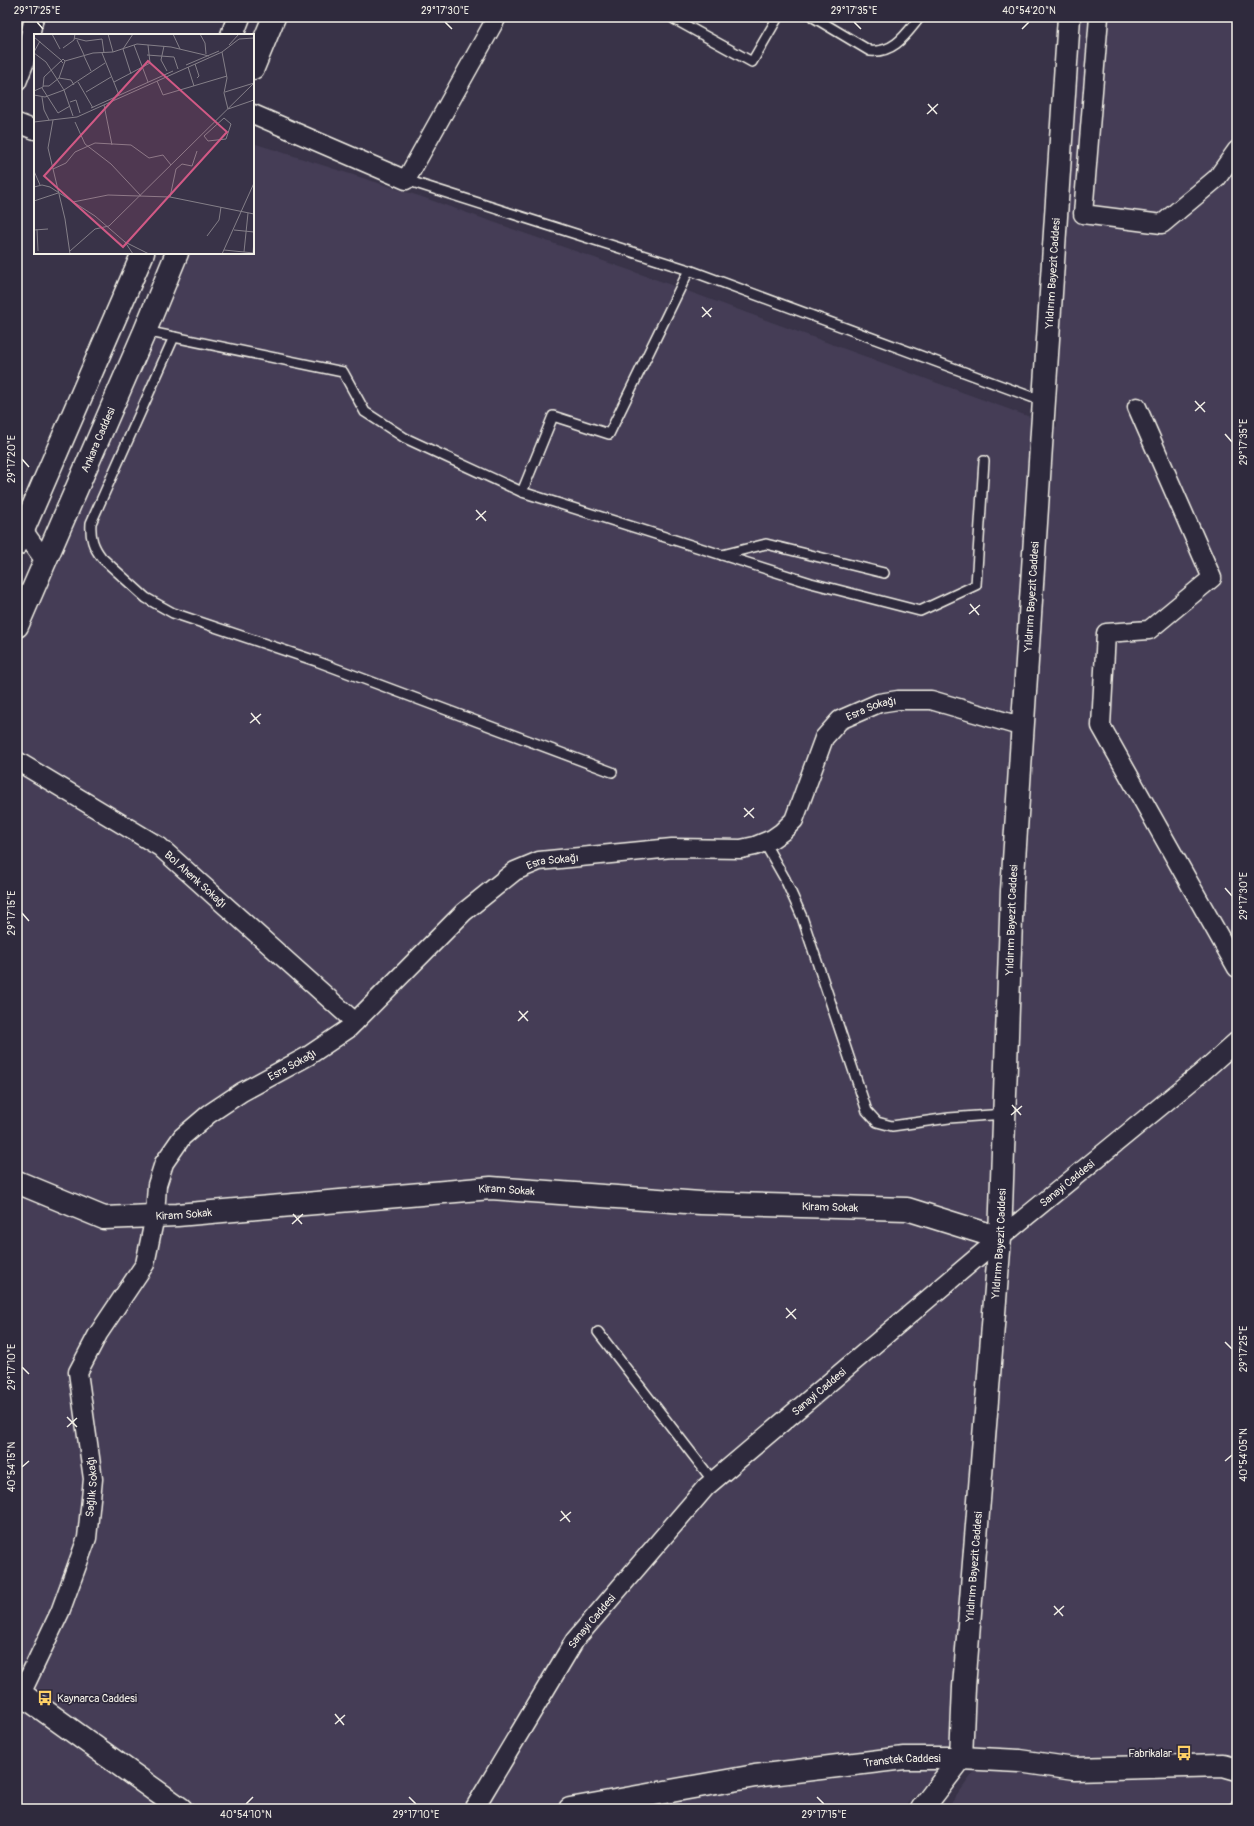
<svg xmlns="http://www.w3.org/2000/svg" width="1254" height="1826" font-family="Pangolin,sans-serif">
	<rect width="100%" height="100%" fill="#393348"/>
	<filter id="ink" filterUnits="userSpaceOnUse"><feTurbulence type="fractalNoise" baseFrequency=".025" numOctaves="2"/><feDisplacementMap in="SourceGraphic" scale="8" xChannelSelector="R" yChannelSelector="G"/><feConvolveMatrix kernelMatrix="1 2 1 2 8 2 1 2 1" color-interpolation-filters="sRGB"/></filter>
	<g filter="url(#ink)">
		<path fill="#453e56" d="M 1068,17 L 1237,17 L 1237,1809 L 947,1809 L 974,1772 L 937,1770 L 904,1809 L 17,1809 L 17,637 L 188,253 L 253,253 L 253,143 L 419,196 L 660,281 L 1057,427 Z"/>
		<g fill="none" stroke-linecap="round" stroke-linejoin="round">
			<defs>
				<g id="service">
					<path d="M 813,17 L 870,51 C 895,53 906,34 920,17"/>
					<path d="M 674,19 L 752,62 L 778,17"/>
					<path d="M 406,180 L 689,270 L 1045,402"/>
					<path d="M 145,331 L 343,372 L 365,412 L 405,438 L 522,492 L 811,583 L 920,611 L 976,585 L 984,461"/>
					<path d="M 174,337 L 91,523 C 90,537 93,547 102,558 L 146,598 L 173,613 L 316,661 L 612,772"/>
					<path d="M 522,492 L 553,416 L 609,434 L 689,270"/>
					<path d="M 722,555 L 766,544 L 884,573"/>
					<path d="M 764,842 L 785,879 L 802,917 L 867,1111 L 877,1122 L 892,1126 L 949,1118 L 1005,1114"/>
					<path d="M 598,1332 L 713,1481"/>
					<path d="M 1232,1809 L 1237,1805"/>
				</g>
				<g id="minor">
					<path d="M 1099,17 L 1083,214 L 1162,224 L 1217,178 L 1237,150"/>
					<path d="M 17,82 L 24,64 L 34,17"/>
					<path d="M 253,114 L 406,180 L 497,17"/>
					<path d="M 17,123 L 35,130"/>
					<path d="M 1137,407 L 1212,578 L 1149,630 L 1106,633 L 1101,726 L 1237,968"/>
					<path d="M 17,527 L 23,530 L 45,561"/>
					<path id="s1" d="M 17,761 L 160,847 L 355,1022"/>
					<path id="s2" d="M 21,1694 L 60,1612 L 87,1538 L 93,1479 L 78,1372 L 98,1334 L 145,1264 L 155,1216 L 157,1185 L 164,1163 L 182,1137 L 209,1114 L 242,1092 L 308,1056 L 348,1029 L 464,912 L 515,871 L 539,861 L 672,848 L 741,849 L 755,846 L 772,839 L 782,832 L 794,820 L 824,738 L 840,720 L 879,703 L 898,700 L 931,700 L 1023,727"/>
					<path id="s3" d="M 474,1809 L 575,1640 L 706,1487 L 1000,1238 L 1200,1074 L 1237,1041"/>
				</g>
				<g id="tertiary">
					<path id="s4" d="M 17,1182 L 104,1218 L 177,1215 L 491,1188 L 700,1203 L 907,1209 L 1000,1238"/>
					<path id="s5" d="M 570,1809 L 755,1776 L 904,1758 L 961,1758 L 1019,1761 L 1074,1769 L 1223,1765 L 1237,1769"/>
					<path id="s6" d="M 922,1809 L 961,1758 L 964,1687 L 1000,1238 L 1012,891 L 1069,17"/>
				</g>
				<path id="secondary" d="M 17,1691 L 181,1809"/>
				<g id="primary">
					<path d="M 232,35 L 239,17"/>
					<path d="M 253,68 L 274,17"/>
					<path d="M 17,544 L 143,253"/>
					<path id="s7" d="M 17,626 L 145,331 L 177,253"/>
				</g>
			</defs>
			<use href="#service" stroke="#f4f1e8" stroke-width="12"/>
			<use href="#minor" stroke="#f4f1e8" stroke-width="21"/>
			<use href="#tertiary" stroke="#f4f1e8" stroke-width="25"/>
			<use href="#secondary" stroke="#f4f1e8" stroke-width="25"/>
			<use href="#primary" stroke="#f4f1e8" stroke-width="25"/>
			<use href="#service" stroke="#2f2a3d" stroke-width="9"/>
			<use href="#minor" stroke="#2f2a3d" stroke-width="18"/>
			<use href="#tertiary" stroke="#2f2a3d" stroke-width="22"/>
			<use href="#secondary" stroke="#2f2a3d" stroke-width="22"/>
			<use href="#primary" stroke="#2f2a3d" stroke-width="22"/>
		</g>
	</g>
	<path fill="none" stroke="#f4f1e8" stroke-width="1.5" d="M 37,22 L 43,29M 445,22 L 452,29M 854,22 L 861,29M 1022,29 L 1029,22M 928,104 L 937,114M 927,114 L 938,104M 702,307 L 711,317M 702,317 L 712,308M 1195,401 L 1205,412M 1195,411 L 1205,402M 1225,434 L 1232,442M 22,459 L 29,467M 476,510 L 486,521M 476,520 L 486,511M 970,604 L 979,615M 969,614 L 980,605M 251,713 L 260,724M 250,723 L 261,714M 744,808 L 754,818M 744,817 L 754,808M 1225,888 L 1232,896M 22,913 L 29,921M 519,1011 L 528,1021M 518,1021 L 528,1011M 1012,1105 L 1021,1115M 1011,1115 L 1022,1106M 293,1214 L 302,1224M 292,1224 L 303,1214M 786,1308 L 796,1319M 786,1318 L 796,1309M 1225,1342 L 1232,1349M 22,1367 L 29,1374M 67,1417 L 77,1427M 67,1427 L 77,1418M 1225,1461 L 1232,1455M 22,1467 L 29,1461M 561,1511 L 570,1522M 560,1521 L 571,1512M 1054,1606 L 1063,1616M 1054,1615 L 1064,1606M 335,1714 L 344,1725M 335,1724 L 345,1715M 409,1797 L 416,1804M 817,1797 L 824,1804M 246,1804 L 253,1797"/>
	<defs>
		<symbol id="bus-bare" viewBox="-9 -9 18 18"><path d="M-5-6H5V4H4V6H2V4H-2V6H-4V4H-5ZM-3.5-4V0h7V-4ZM-3.5 1.2v1.5H-2V1.2ZM2 1.2v1.5H3.5V1.2Z" fill="#ffd166" stroke="#2f2a3d" stroke-width="2.5" paint-order="stroke"/></symbol>
	</defs>
	<g fill-rule="evenodd">
		<use href="#bus-bare" x="34" y="1687" width="22" height="22"/>
		<use href="#bus-bare" x="1173" y="1742" width="22" height="22"/>
	</g>
	<g text-anchor="middle" stroke-width="3.5" stroke-linejoin="round" paint-order="stroke">
		<g font-size="11" fill="#f4f1e8" stroke="#2f2a3d">
			<text dy="4" stroke="none"><textPath href="#s6" startOffset="1552">Yıldırım Bayezit Caddesi</textPath></text>
			<text dy="4" stroke="none"><textPath href="#s7" startOffset="203">Ankara Caddesi</textPath></text>
			<text dy="4" stroke="none"><textPath href="#s6" startOffset="1228">Yıldırım Bayezit Caddesi</textPath></text>
			<text dy="4" stroke="none"><textPath href="#s2" startOffset="1463">Esra Sokağı</textPath></text>
			<text dy="4" stroke="none"><textPath href="#s2" startOffset="1067">Esra Sokağı</textPath></text>
			<text dy="4" stroke="none"><textPath href="#s1" startOffset="215">Bol Ahenk Sokağı</textPath></text>
			<text dy="4" stroke="none"><textPath href="#s6" startOffset="904">Yıldırım Bayezit Caddesi</textPath></text>
			<text dy="4" stroke="none"><textPath href="#s2" startOffset="731">Esra Sokağı</textPath></text>
			<text dy="4" stroke="none"><textPath href="#s3" startOffset="870">Sanayi Caddesi</textPath></text>
			<text dy="4" stroke="none"><textPath href="#s4" startOffset="498">Kiram Sokak</textPath></text>
			<text dy="4" stroke="none"><textPath href="#s4" startOffset="822">Kiram Sokak</textPath></text>
			<text dy="4" stroke="none"><textPath href="#s4" startOffset="174">Kiram Sokak</textPath></text>
			<text dy="4" stroke="none"><textPath href="#s6" startOffset="580">Yıldırım Bayezit Caddesi</textPath></text>
			<text dy="4" stroke="none"><textPath href="#s3" startOffset="546">Sanayi Caddesi</textPath></text>
			<text dy="4" stroke="none"><textPath href="#s2" startOffset="221">Sağlık Sokağı</textPath></text>
			<text dy="4" stroke="none"><textPath href="#s6" startOffset="256">Yıldırım Bayezit Caddesi</textPath></text>
			<text dy="4" stroke="none"><textPath href="#s3" startOffset="222">Sanayi Caddesi</textPath></text>
			<text dy="4" stroke="none"><textPath href="#s5" startOffset="336">Transtek Caddesi</textPath></text>
		</g>
		<g font-size="11" fill="#f4f1e8" stroke="#2f2a3d" text-anchor="start">
			<text x="57" y="1702">Kaynarca Caddesi</text>
			<text x="1172" y="1757" text-anchor="end">Fabrikalar</text>
		</g>
	</g>
	<g transform="translate(34 34)">
		<rect width="220" height="220" fill="#393348"/>
		<path fill="none" stroke="#847f88" stroke-width="1" d="M 18,0 L 26,15M 74,0 L 79,18M 139,0 L 146,15M 166,0 L 171,9 L 172,20M 0,3 L 27,26M 40,4 L 52,7 L 68,5 L 70,19M 43,6 L 50,21M 100,11 L 114,48M 195,11 L 205,0M 130,12 L 127,26 L 133,37M 29,14 L 40,6 L 41,0M 89,15 L 97,40M 89,15 L 99,0M 0,18 L 6,7M 188,18 L 193,44 L 190,59 L 194,75 L 220,66M 0,19 L 12,28 L 30,56 L 39,82M 68,19 L 85,61M 113,21 L 140,23 L 144,35M 50,22 L 57,37M 31,27 L 59,19 L 79,18 L 103,10 L 137,13 L 175,22M 161,30 L 165,42 L 163,44M 152,31 L 185,17M 154,33 L 160,52M 25,44 L 37,46 L 40,51M 123,47 L 129,61 L 193,42M 44,48 L 59,74M 80,48 L 116,29 L 114,11M 9,52 L 15,52 L 25,44 L 31,27 L 29,25 L 27,27 L 29,29M 8,54 L 24,79 L 36,72M 0,57 L 9,53 L 10,43 L 27,27M 52,58 L 77,43M 191,58 L 220,49M 0,61 L 11,63 L 30,56 L 71,29M 8,63 L 10,76 L 15,86M 36,68 L 42,66 L 46,79M 70,71 L 78,111M 57,74 L 139,37M 190,84 L 197,90 L 192,105 L 174,107 L 170,102 ZM 19,86 L 14,114 L 31,185 L 36,220M 0,88 L 43,83 L 188,18 L 205,5 L 220,4M 41,88 L 51,110 L 77,130 L 107,162M 19,135 L 32,129 L 41,118 L 61,109 L 97,111 L 115,124 L 129,121 L 137,131M 0,137 L 6,151M 0,153 L 8,151 L 16,153 L 61,182 L 91,208 L 99,220M 136,163 L 142,135 L 148,130 L 158,132 L 163,117M 0,167 L 24,159M 39,168 L 74,161 L 136,163 L 220,180M 3,195 L 4,217M 0,196 L 14,195M 200,196 L 220,198M 173,202 L 185,186 L 187,173M 91,208 L 115,220M 190,216 L 220,219M 36,217 L 61,195 L 75,192 L 220,49M 210,218 L 214,179M 219,219 L 220,206M 188,220 L 220,149"/>
		<path fill="#d15985" fill-opacity="0.15" stroke="#d15985" stroke-width="2" d="M 114,27 L 193,98 L 89,213 L 10,142 Z"/>
		<rect width="220" height="220" fill="none" stroke="#f4f1e8" stroke-width="2"/>
	</g>
	<rect width="1254" height="1826" fill="none" stroke="#2f2a3d" stroke-width="44"/>
	<rect x="22" y="22" width="1210" height="1782" fill="none" stroke="#f4f1e8" stroke-width="1.5"/>
	<g font-size="10" text-anchor="middle" fill="#f4f1e8">
		<text x="37" y="14">29°17'25"E</text>
		<text x="445" y="14">29°17'30"E</text>
		<text x="854" y="14">29°17'35"E</text>
		<text x="1029" y="14">40°54'20"N</text>
		<text transform="translate(1243 442) rotate(-90)" y="4">29°17'35"E</text>
		<text transform="translate(11 459) rotate(-90)" y="4">29°17'20"E</text>
		<text transform="translate(1243 896) rotate(-90)" y="4">29°17'30"E</text>
		<text transform="translate(11 913) rotate(-90)" y="4">29°17'15"E</text>
		<text transform="translate(1243 1349) rotate(-90)" y="4">29°17'25"E</text>
		<text transform="translate(11 1367) rotate(-90)" y="4">29°17'10"E</text>
		<text transform="translate(1243 1455) rotate(-90)" y="4">40°54'05"N</text>
		<text transform="translate(11 1467) rotate(-90)" y="4">40°54'15"N</text>
		<text x="246" y="1818">40°54'10"N</text>
		<text x="416" y="1818">29°17'10"E</text>
		<text x="824" y="1818">29°17'15"E</text>
	</g>
</svg>
